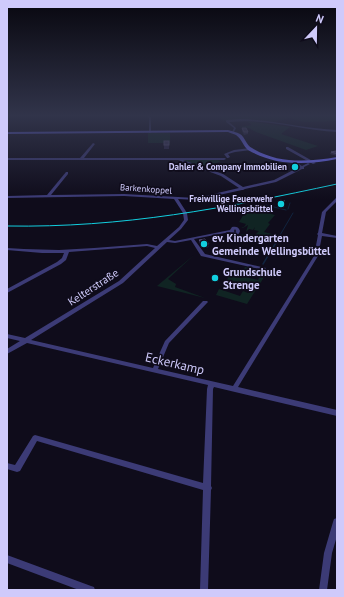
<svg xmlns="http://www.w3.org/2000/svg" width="344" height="597" font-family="'PT Sans',sans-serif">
	<rect width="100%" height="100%" fill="#0f0c1b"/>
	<g fill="#102423">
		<path d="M 217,115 L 337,115 L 337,121 L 304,122 L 290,118 L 273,122 L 248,119 L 224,121 Z"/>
		<path d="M 247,121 L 290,127 L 281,134 L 318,146 L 306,150 L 256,132 L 249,128 L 239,127 L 252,125 Z"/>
		<rect x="148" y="133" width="22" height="10"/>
		<path d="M 214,159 L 221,161 L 206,168 L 183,160 Z"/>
		<path d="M 264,207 L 271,208 L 266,208 L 264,212 L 275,215 L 268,223 L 270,224 L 264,232 L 276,235 L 273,241 L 270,240 L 271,237 L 263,235 L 258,242 L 241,238 L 242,236 L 240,234 L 249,235 L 244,233 L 255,235 L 259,231 L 254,230 L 255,227 L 253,230 L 249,229 L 246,232 L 248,225 L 243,228 L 241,228 L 244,227 L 246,224 L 239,222 L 244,214 Z"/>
		<path d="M 194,255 L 168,279 L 176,284 L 175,287 L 205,298 L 157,286 Z"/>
		<path d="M 245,267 L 263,272 L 264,270 L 268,271 L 247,304 L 216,295 L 219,289 L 240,296 L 243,291 L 248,293 L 256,289 L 226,282 L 228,278 L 227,278 L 228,275 L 235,277 L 236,275 L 258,280 L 261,273 L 244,269 Z"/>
	</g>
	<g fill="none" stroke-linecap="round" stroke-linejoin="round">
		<g stroke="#11243f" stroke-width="1">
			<path d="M 266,205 L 286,210"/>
			<path d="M 288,209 L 290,203"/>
			<path d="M 276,242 L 293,213"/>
		</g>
		<path stroke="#11243f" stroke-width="1.5" d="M 263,264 L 277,241"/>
		<g fill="#3c3b76" fill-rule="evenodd">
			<path d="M 147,115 L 149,115 L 151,118 L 151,132 L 150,133 L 149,132 L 149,118 Z"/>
			<path d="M 241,119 C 273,120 305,129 337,130 L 337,132 C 301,130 266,118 229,122 L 236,128 L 234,132 L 232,132 L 234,128 L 226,122 L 226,120 Z"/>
			<path d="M 93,143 L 95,144 L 84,158 L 225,158 L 226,159 L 224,160 L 183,160 L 223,174 L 243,187 L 274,180 L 299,167 L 295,165 L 295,163 L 297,163 L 302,166 L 308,163 L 310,164 L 304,167 L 304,169 L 302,169 L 276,182 L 245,189 L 243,190 L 242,190 L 196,200 L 178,199 L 187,213 L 188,220 L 181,229 L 169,240 L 175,241 L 230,230 L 232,227 C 236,226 239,227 240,231 C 239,235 236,236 233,235 L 230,232 L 194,239 L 205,254 L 266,268 L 266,270 L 264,270 L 201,256 L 191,240 L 175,243 L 167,242 L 123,283 L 31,340 L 153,368 L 165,341 L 203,301 L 207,301 L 208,302 L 207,303 L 169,343 L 158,369 L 233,386 L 314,256 L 318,235 L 317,234 L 318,233 L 322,212 L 336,198 L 337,198 L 337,201 L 326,212 L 322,233 L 337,236 L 337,238 L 322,236 L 318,256 L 238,387 L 337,410 L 337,416 L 214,387 L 213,389 L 211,486 L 212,488 L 211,490 L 208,590 L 200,590 L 203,490 L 37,441 L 20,471 L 17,472 L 7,469 L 7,463 L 15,465 L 33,436 L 35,435 L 203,483 L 207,389 L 208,385 L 27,343 L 7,354 L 7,349 L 20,341 L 7,338 L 7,334 L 25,338 L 119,281 L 155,248 L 147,246 L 69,252 L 66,260 L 61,264 L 7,293 L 7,289 L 57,262 L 62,258 L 64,253 L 42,253 L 7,250 L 7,248 L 24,249 L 59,250 L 94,248 L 147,244 L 157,246 L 179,227 L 184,220 L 183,213 L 174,199 L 124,196 L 7,198 L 7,196 L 47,195 L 66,172 L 68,172 L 68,174 L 51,195 L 124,194 L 196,198 L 239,188 L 221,176 L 178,160 L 7,160 L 7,158 L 80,158 ZM 235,229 L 236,231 L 235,233 L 234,231 Z"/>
			<path d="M 286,147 L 288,147 L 316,163 L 313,164 L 286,149 Z"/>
			<path d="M 250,148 L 251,148 L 251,150 L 235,152 L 228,154 L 230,157 L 228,158 L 227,158 L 224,154 L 234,150 Z"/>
			<path d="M 337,518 L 337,536 L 332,553 L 327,590 L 319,590 L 324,553 L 333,522 L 334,519 Z"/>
			<path d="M 7,555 L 91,586 L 94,587 L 95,590 L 79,590 L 7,563 Z"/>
		</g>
		<path fill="#6a69f3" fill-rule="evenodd" d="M 228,130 C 231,131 237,132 240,134 C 245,137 246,145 252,148 C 278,164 308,162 337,157 L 337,159 C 307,165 276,166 248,150 C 243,146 242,139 236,135 C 234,134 230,133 228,132 L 7,134 L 7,132 Z"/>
		<path stroke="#12cfdf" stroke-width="1" d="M 7,226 C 123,228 225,208 337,184"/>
	</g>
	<g fill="#2c2648">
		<path d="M 242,128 L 248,132 L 248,134 L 244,135 L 242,131 Z"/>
		<rect x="164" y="141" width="5" height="8"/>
		<path d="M 331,152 L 337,152 L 337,156 L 330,154 Z"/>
		<path d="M 278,203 L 284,203 L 282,207 L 278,206 Z"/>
		<path d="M 199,240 L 209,247 L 204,248 L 199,243 Z"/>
	</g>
	<path fill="#19142e" d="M 209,244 L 209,247 L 204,248 L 204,245 Z"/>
	<g fill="#3e385b" stroke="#544f74">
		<path d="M 242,128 L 246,128 L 248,132 L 244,132 Z"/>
		<rect x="164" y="141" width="5" height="4"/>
		<path d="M 336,151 L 337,152 L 337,154 L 331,152 Z"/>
		<path d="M 280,200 L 285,201 L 282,204 L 278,203 Z"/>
		<path d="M 205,239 L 209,244 L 204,245 L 199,240 Z"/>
	</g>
	<linearGradient id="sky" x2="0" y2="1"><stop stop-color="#08070f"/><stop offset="0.58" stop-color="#31344a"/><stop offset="1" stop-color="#31344a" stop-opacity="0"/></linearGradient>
	<rect width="344" height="199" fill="url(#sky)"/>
	<g fill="#12cfdf" stroke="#0f0c1b" stroke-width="1.5">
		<circle cx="295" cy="167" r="4"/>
		<circle cx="281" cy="204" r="4"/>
		<circle cx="204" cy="244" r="4"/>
		<circle cx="215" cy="278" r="4"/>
	</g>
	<g text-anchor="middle" stroke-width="3.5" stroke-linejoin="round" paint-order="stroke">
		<g font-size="9" font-weight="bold" fill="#cfcafb" stroke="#0f0c1b" text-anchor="end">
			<text x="287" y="170">Dahler &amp; Company Immobilien</text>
			<text x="273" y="202">Freiwillige Feuerwehr<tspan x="273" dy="10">Wellingsbüttel</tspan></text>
		</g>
		<g font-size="9" fill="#cfcafb" stroke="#0f0c1b">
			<text transform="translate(146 189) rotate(4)" y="3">Barkenkoppel</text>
		</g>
		<g font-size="11" font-weight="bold" fill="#cfcafb" stroke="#0f0c1b" text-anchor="start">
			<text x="212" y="242">ev. Kindergarten<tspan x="212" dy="13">Gemeinde Wellingsbüttel</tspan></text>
			<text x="223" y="276">Grundschule<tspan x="223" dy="13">Strenge</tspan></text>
		</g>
		<g font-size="11" fill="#cfcafb" stroke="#0f0c1b">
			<text transform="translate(93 287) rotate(-33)" y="4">Kelterstraße</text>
		</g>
		<g font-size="13" fill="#cfcafb" stroke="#0f0c1b">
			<text transform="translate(175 363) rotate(13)" y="5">Eckerkamp</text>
		</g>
	</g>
	<rect width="344" height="597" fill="none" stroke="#cfcafb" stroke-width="16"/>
	<g transform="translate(316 28) rotate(22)" stroke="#0f0c1b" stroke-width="3" paint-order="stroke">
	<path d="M0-3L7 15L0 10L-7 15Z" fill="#cfcafb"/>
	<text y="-6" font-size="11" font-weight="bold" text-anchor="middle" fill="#cfcafb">N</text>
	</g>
</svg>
